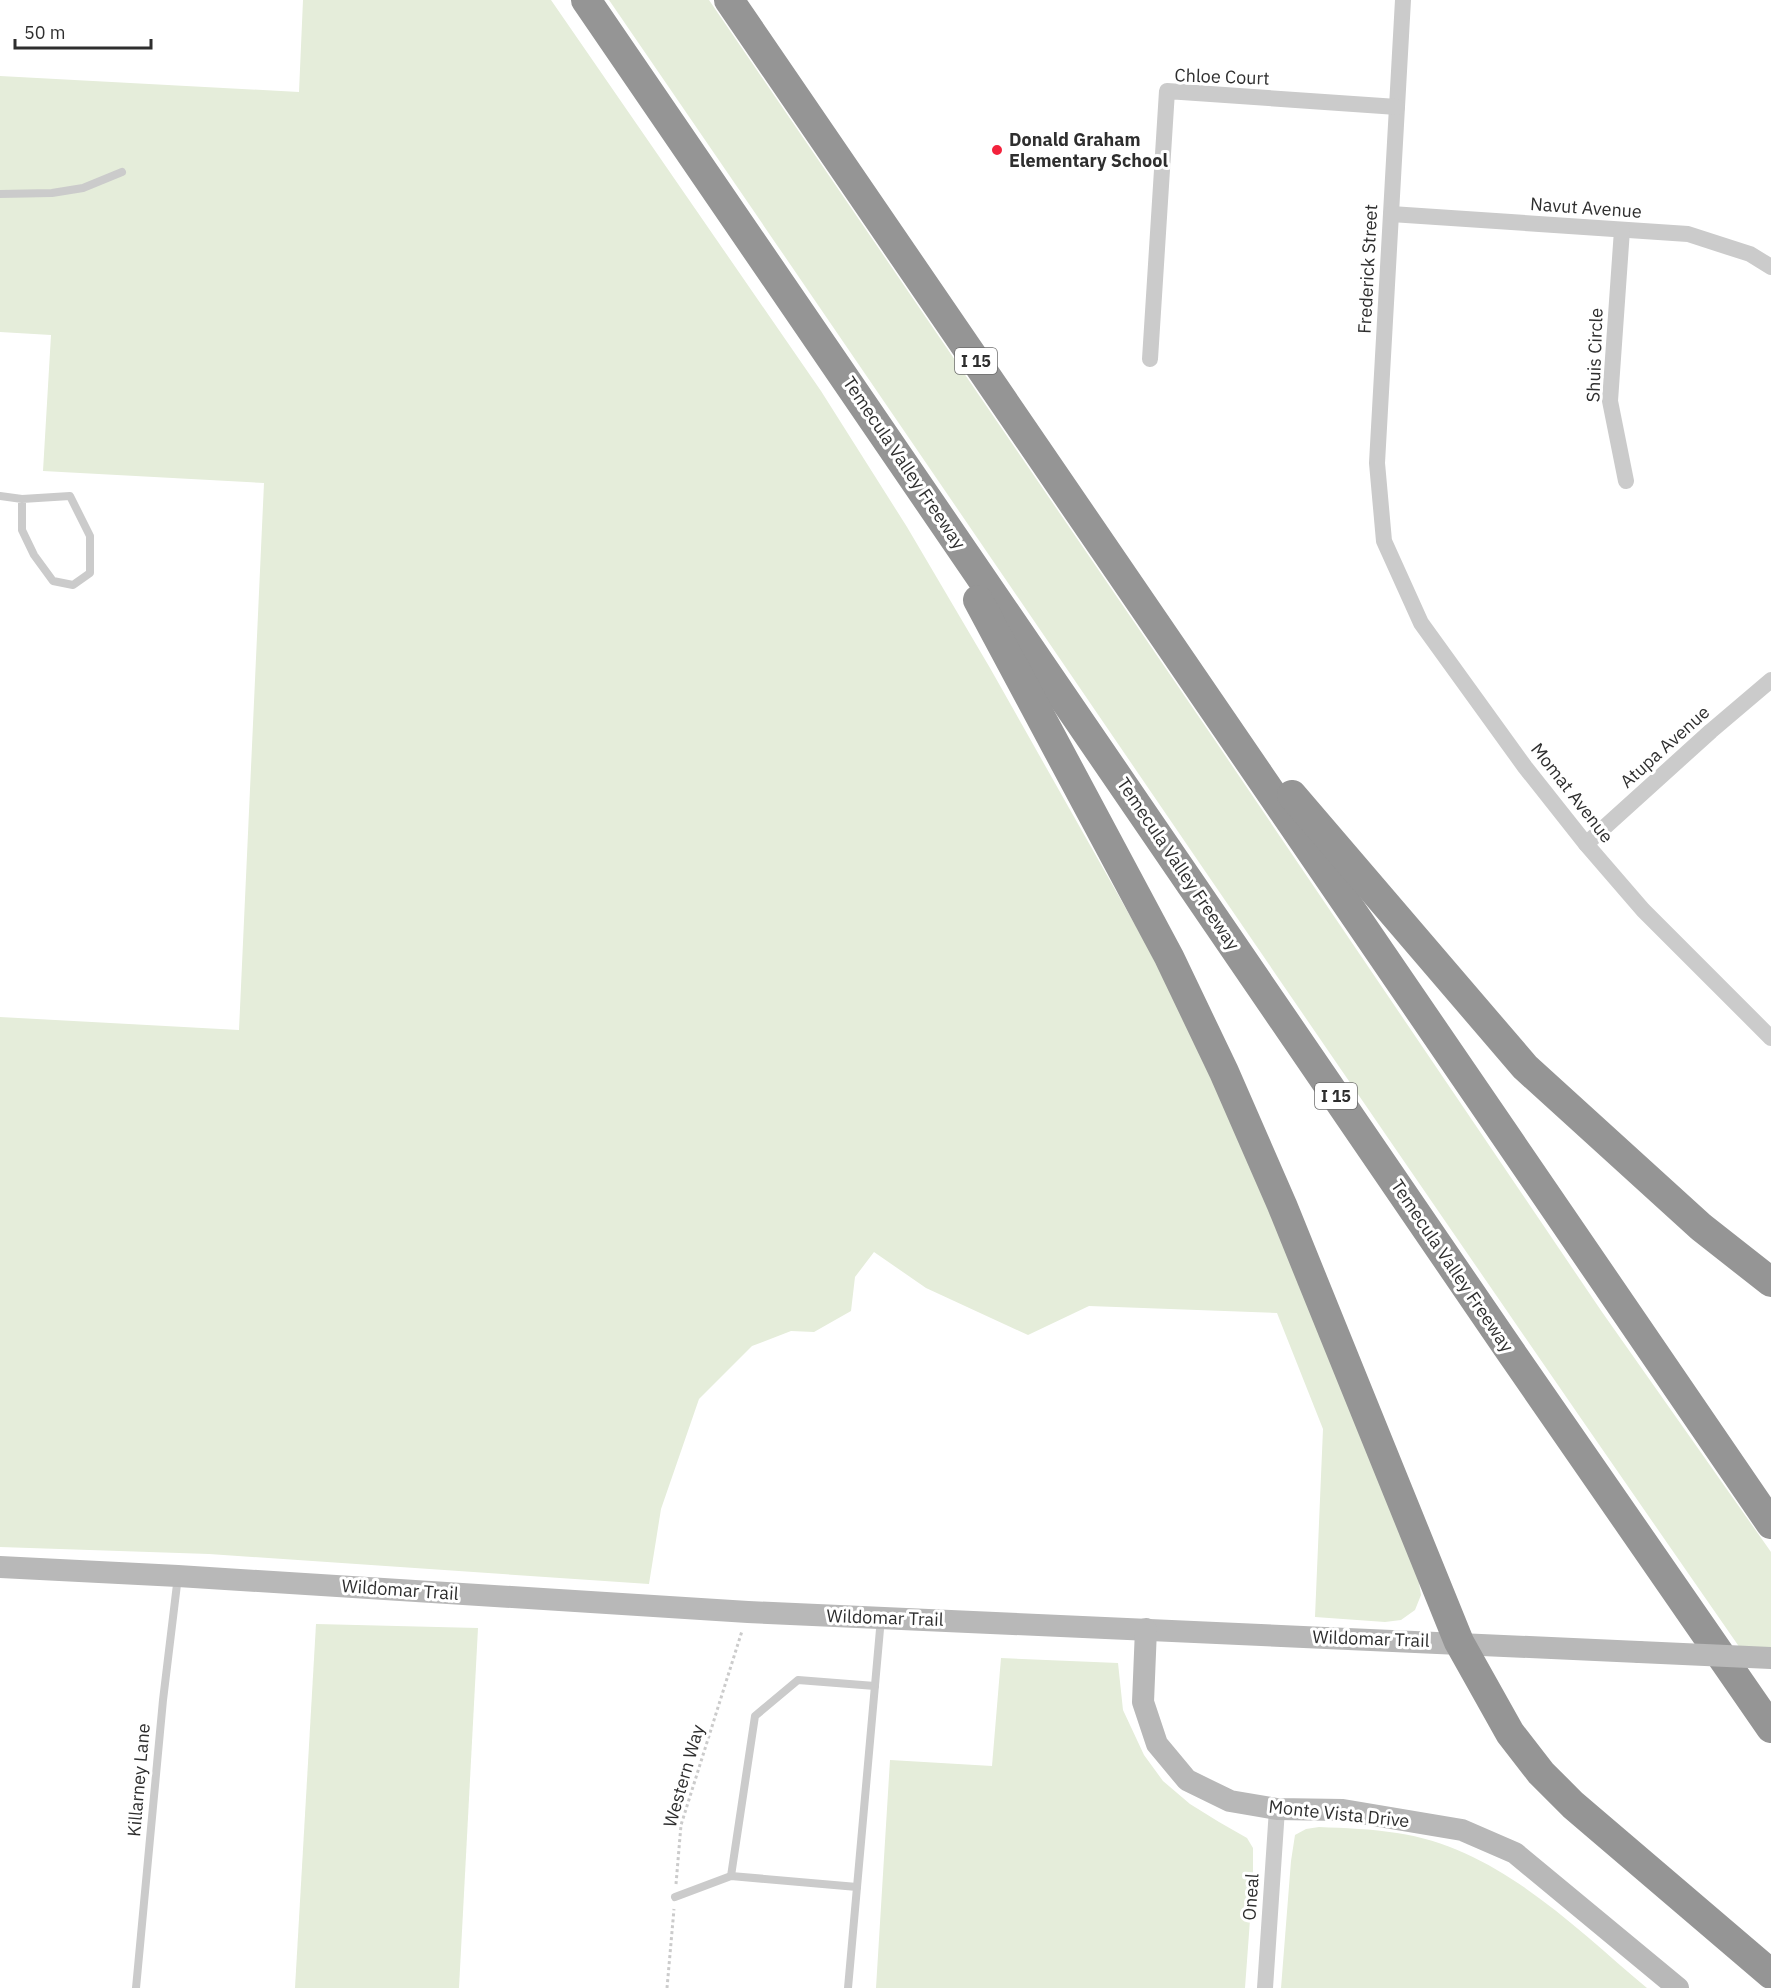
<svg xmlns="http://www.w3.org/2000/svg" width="1771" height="1988" font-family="'IBM Plex Sans',sans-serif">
	<rect width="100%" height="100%" fill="#fff"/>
	<g fill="#e5edda">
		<path d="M 303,0 L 551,0 L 821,391 L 907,527 L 990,668 L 1147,946 L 1205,1061 L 1239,1138 L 1417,1571 L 1421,1595 L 1415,1610 L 1401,1620 L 1385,1622 L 1315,1617 L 1323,1429 L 1277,1313 L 1089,1306 L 1028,1335 L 926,1288 L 874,1252 L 855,1277 L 851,1311 L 814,1332 L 791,1331 L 752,1346 L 699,1399 L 661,1509 L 649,1584 L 209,1554 L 0,1547 L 0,1017 L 239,1030 L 264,483 L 43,471 L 51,335 L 0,332 L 0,76 L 299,92 Z"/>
		<path d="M 609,0 L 709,0 L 1212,736 L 1602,1312 L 1771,1552 L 1771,1650 L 1740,1648 C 1360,1101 986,549 609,0 Z"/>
		<path d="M 316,1624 L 478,1628 L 459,1988 L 295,1988 Z"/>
		<path d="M 1001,1658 L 1118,1663 L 1123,1710 L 1144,1755 L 1163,1781 L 1190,1804 L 1219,1822 L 1247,1838 L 1253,1848 L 1253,1879 L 1245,1988 L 876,1988 L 890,1760 L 992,1766 Z"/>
		<path d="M 1319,1827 C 1345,1828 1372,1829 1397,1833 C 1498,1848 1573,1926 1647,1988 L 1281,1988 L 1291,1861 L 1295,1835 L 1306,1829 Z"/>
	</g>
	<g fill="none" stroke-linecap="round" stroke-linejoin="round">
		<g stroke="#cbcbcb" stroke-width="3" stroke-dasharray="3 3" stroke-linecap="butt">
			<path d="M 676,1884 L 681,1825 L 742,1631"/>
			<path d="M 667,1988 L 674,1909"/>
		</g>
		<g stroke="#cbcbcb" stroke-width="8">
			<path d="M 0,194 L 52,193 L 83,188 L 122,172"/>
			<path d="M 0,496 L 22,499 L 70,496 L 90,536 L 90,573 L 73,585 L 53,581 L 34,555 L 22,530 L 22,499"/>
			<path d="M 731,1876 L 755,1716 L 798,1680 L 875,1686"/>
			<path d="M 675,1897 L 731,1876 L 857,1887"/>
			<path d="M 136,1988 L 163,1700 L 178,1576"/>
			<path d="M 848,1988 L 881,1618"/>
		</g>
		<g stroke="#cbcbcb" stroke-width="16">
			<path d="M 1403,0 L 1377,463 L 1384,541 L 1421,623 L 1525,767 L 1586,844 L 1643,910 L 1771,1038"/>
			<path d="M 1391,214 L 1688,234 L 1750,254 L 1771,267"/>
			<path d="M 1622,230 L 1610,401 L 1626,481"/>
			<path d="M 1150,359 L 1167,91 L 1397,107"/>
			<path d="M 1586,844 L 1711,731 L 1771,680"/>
			<path d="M 1265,1988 L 1277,1809"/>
		</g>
		<g stroke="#b8b8b8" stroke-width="22">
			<path d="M 0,1567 L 178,1576 L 748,1612 L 1639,1652"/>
			<path d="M 1146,1629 L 1143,1702 L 1157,1744 L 1187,1780 L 1230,1801 L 1277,1809 L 1343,1810 L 1462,1830 L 1515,1853 L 1678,1988"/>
		</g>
		<g stroke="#959595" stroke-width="30">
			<path d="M 586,0 L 1506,1345 L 1771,1728"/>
			<path d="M 729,0 L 1771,1524"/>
			<path d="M 978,600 L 1169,957 L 1224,1072 L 1282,1205 L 1459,1642 L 1510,1733 L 1541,1773 L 1573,1805 L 1771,1974"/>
			<path d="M 1292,795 L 1525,1067 L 1701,1227 L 1771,1282"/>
		</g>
		<path stroke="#b8b8b8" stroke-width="22" d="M 1639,1652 L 1771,1658"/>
	</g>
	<circle fill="#f3223c" stroke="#fff" stroke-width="2" cx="997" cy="150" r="6"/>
	<g text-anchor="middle" stroke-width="6" stroke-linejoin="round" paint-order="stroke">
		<g fill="#fff" stroke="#6d6d6d" stroke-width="1.5">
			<rect x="955" y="348" width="42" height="26" rx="4.5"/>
			<rect x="1315" y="1083" width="42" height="26" rx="4.5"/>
		</g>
		<g font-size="16" font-weight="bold" fill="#2e2e2e">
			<text x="976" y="367">I 15</text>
			<text x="1336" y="1102">I 15</text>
		</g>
		<g font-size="18" fill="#2e2e2e" stroke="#fff">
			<text transform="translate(1222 77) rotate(2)" y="6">Chloe Court</text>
			<text transform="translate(1586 208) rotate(4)" y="6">Navut Avenue</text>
			<text transform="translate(1368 269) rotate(-87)" y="6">Frederick Street</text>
			<text transform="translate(1595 355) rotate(-88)" y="6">Shuis Circle</text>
			<text transform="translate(904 463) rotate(56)" y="6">Temecula Valley Freeway</text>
			<text transform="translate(1665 747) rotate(-42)" y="6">Atupa Avenue</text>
			<text transform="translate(1572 793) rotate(52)" y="6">Momat Avenue</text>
			<text transform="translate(1178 864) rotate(56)" y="6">Temecula Valley Freeway</text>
			<text transform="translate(1452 1266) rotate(56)" y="6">Temecula Valley Freeway</text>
			<text transform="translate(400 1590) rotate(4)" y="6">Wildomar Trail</text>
			<text transform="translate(885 1618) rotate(2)" y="6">Wildomar Trail</text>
			<text transform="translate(1371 1639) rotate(2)" y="6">Wildomar Trail</text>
			<text transform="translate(684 1776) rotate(-74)" y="6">Western Way</text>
			<text transform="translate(139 1780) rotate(-85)" y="6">Killarney Lane</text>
			<text transform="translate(1339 1814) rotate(6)" y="6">Monte Vista Drive</text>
			<text transform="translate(1251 1897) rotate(-86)" y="6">Oneal</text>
		</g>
		<g font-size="18" font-weight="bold" fill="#2e2e2e" stroke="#fff" text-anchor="start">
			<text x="1009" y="146">Donald Graham<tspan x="1009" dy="21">Elementary School</tspan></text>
		</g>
	</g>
	<path d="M15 39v9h136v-9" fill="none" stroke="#2e2e2e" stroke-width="3"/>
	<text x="24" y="39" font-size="18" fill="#2e2e2e" stroke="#ffffff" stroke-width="4.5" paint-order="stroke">50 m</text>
</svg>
